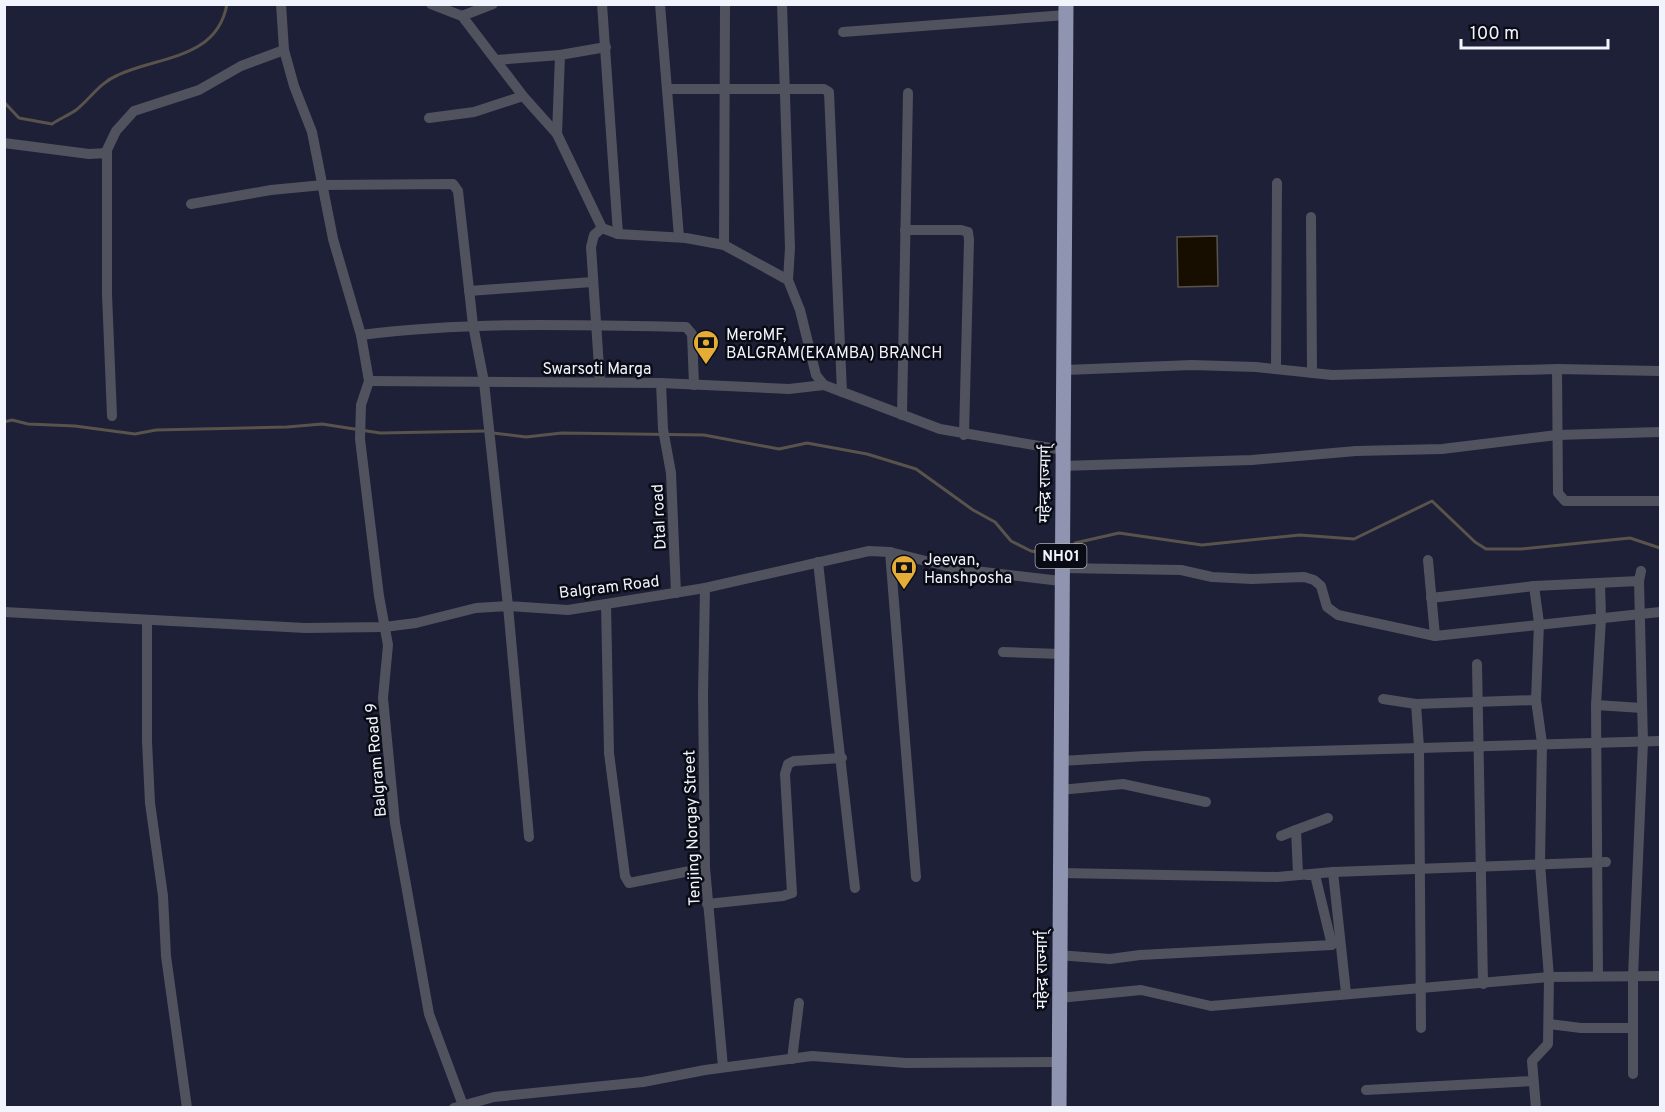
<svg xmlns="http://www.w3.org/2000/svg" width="1665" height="1112" font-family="Overpass,'Noto Sans Devanagari',sans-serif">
	<rect width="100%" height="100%" fill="#1d2036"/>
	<path fill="#180e00" stroke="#59534c" stroke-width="1.5" d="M 1217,236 L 1218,286 L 1178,287 L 1177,237 Z"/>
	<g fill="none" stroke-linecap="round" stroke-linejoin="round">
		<g stroke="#59534c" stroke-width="3">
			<path d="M 4,102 L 19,118 L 52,124 C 59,119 69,115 76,110 C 91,98 99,83 118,75 C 158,56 217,60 227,4"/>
			<path d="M 4,422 L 12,420 L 28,424 L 75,426 L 135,434 L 156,430 L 287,427 L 322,424 L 380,433 L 486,431"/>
			<path d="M 493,433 L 526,437 L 562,433 L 704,435 L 779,449 L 807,443 L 867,454 L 916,469 L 973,510 L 995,522 L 1011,541 L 1031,551 L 1048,554"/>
			<path d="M 1075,543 L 1119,533 L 1202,545 L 1300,535 L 1354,539 L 1432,501 L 1475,542 L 1486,549 L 1521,549 L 1630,538 L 1660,548"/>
		</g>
		<g stroke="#50525e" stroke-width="10">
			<path d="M 281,4 L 284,50 L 294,86 L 312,132 L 333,239 L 361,335 C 469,321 577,325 686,327 L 692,334 L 694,385"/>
			<path d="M 431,4 L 462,16 L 523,96 L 557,134 L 602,228 L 618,234 L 686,238 L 724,245 L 788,280 L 800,310 L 816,375 L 824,385 L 940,429 L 1063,450"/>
			<path d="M 602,4 L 618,234"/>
			<path d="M 660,4 L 679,237"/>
			<path d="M 782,4 L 790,248 L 788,280"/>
			<path d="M 462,16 L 493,4"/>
			<path d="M 843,32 L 1066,15"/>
			<path d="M 560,55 L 606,47"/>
			<path d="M 496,60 L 560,55 L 557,134"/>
			<path d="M 667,89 L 824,89 L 829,92 L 842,392"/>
			<path d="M 429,118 L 474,112 L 523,96"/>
			<path d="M 4,143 L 89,154 L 107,153 L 107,294 L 112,416"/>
			<path d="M 105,154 L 116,131 L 134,111 L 199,90 L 241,66 L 284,50"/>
			<path d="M 191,204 L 271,190 L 323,185 L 453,184 L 458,191 L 473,325 L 484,382 L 508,606 L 568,610 L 606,604 L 705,588 L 869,551 L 890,552 L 958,569 L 1061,581"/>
			<path d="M 1311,217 L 1312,373"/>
			<path d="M 905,230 L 961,230 L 968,232 L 969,240 L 964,435"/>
			<path d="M 724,245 L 725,4"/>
			<path d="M 469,291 L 592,282"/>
			<path d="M 361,335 L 369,381 L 361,405 L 360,439 L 379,596 L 388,645 L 383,698 L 395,823 L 429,1014 L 464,1108"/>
			<path d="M 1276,369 L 1277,183"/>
			<path d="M 1557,369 L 1558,493 L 1565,501 L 1660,501"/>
			<path d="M 1065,370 L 1192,365 L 1256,367 L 1332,375 L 1557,369 L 1660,371"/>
			<path d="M 369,381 L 661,383 L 789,389 L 824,385"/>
			<path d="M 600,382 L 591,247 L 594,235 L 602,228"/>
			<path d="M 661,383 L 663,429 L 671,473 L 676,593"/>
			<path d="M 902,415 L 908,93"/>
			<path d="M 1062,466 L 1252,460 L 1356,451 L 1442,449 L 1557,435 L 1660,432"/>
			<path d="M 890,552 L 916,877"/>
			<path d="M 1428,560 L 1435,636"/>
			<path d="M 818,562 L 855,888"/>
			<path d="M 1061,568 L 1181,570 L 1212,577 L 1252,579 L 1304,577 L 1314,580 L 1321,586 L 1327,607 L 1338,615 L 1435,636 L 1660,612"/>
			<path d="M 1534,586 L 1539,623 L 1536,700 L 1542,743 L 1540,864 L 1549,977 L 1548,1044 L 1532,1061 L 1536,1108"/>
			<path d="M 705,588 L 703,695 L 705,868 L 723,1067"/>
			<path d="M 1431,598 L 1534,586 L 1639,581"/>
			<path d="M 606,604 L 609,753 L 625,876 L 629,883 L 705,868"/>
			<path d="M 4,612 L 305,628 L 384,627 L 416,623 L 476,608 L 508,606 L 529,837"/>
			<path d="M 147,620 L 147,741 L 150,803 L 163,896 L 166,956 L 187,1108"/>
			<path d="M 1003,652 L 1061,654"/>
			<path d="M 1477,664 L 1483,984"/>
			<path d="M 1383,699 L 1416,704 L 1536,700"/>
			<path d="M 1416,704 L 1419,747 L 1421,1028"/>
			<path d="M 1596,705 L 1642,708"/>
			<path d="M 1061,761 L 1145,756 L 1660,741"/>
			<path d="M 1060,790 L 1123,784 L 1206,802"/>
			<path d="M 1281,836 L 1296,830"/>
			<path d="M 1333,872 L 1346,993"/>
			<path d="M 1060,873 L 1277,877 L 1333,872 L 1606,862"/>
			<path d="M 1298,874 L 1296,830 L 1328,818"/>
			<path d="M 707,904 L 783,896 L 792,893 L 785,774 L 788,764 L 794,761 L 842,758"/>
			<path d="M 1058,955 L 1110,959 L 1140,955 L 1332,945 L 1315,875 L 1307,875"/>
			<path d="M 1598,976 L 1596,705 L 1601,618 L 1600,583"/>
			<path d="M 1059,998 L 1141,990 L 1211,1006 L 1549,977 L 1660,976"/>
			<path d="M 1549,1024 L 1581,1028 L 1633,1028"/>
			<path d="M 792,1059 L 799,1003"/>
			<path d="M 1633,1074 L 1633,976 L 1643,742 L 1639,581 L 1641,571"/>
			<path d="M 1366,1090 L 1533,1081"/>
			<path d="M 454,1108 L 494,1097 L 643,1082 L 705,1070 L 812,1056 L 906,1063 L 1059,1062"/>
		</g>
		<path stroke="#8f94b0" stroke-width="15" d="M 1059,1108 L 1066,4"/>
	</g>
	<defs>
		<symbol id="bank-pin" viewBox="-11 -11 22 30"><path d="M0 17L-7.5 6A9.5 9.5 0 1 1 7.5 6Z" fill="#e5ad35" stroke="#090b15"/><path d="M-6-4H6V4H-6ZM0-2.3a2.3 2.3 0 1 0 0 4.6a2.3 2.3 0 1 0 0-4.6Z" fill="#111"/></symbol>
	</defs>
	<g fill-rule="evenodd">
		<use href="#bank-pin" x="691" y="328" width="30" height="40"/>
		<use href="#bank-pin" x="889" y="553" width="30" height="40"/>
	</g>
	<g text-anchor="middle" stroke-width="5" stroke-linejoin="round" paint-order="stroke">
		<rect fill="#090b15" stroke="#acaeb7" stroke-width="1.5" x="1035.5" y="544" width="51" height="24" rx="4.5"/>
		<g font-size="15" font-weight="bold" fill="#f2f4fd">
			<text x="1061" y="561">NH01</text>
		</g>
		<g font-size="16" fill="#f2f4fd" stroke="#090b15" text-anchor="start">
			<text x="726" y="340">MeroMF,<tspan x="726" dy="18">BALGRAM(EKAMBA) BRANCH</tspan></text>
			<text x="924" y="565">Jeevan,<tspan x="924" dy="18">Hanshposha</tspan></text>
		</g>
		<g font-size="16" fill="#f2f4fd" stroke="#090b15">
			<text x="597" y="374">Swarsoti Marga</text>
			<text transform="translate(1044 484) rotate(-89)" y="6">महेन्द्र राज्मार्ग्</text>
			<text transform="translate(658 517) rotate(-93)" y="6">Dtal road</text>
			<text transform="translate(609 586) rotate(-7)" y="6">Balgram Road</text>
			<text transform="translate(375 760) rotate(-95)" y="6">Balgram Road 9</text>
			<text transform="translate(691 828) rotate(-92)" y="6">Tenjing Norgay Street</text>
			<text transform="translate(1041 970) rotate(-90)" y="6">महेन्द्र राज्मार्ग्</text>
		</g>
	</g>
	<rect width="1665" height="1112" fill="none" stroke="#f2f4fd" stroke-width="12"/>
	<path d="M1461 39v9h147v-9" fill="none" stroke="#f2f4fd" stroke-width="3"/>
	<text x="1470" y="39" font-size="18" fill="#f2f4fd" stroke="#090b15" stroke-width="4.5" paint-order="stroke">100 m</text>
</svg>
